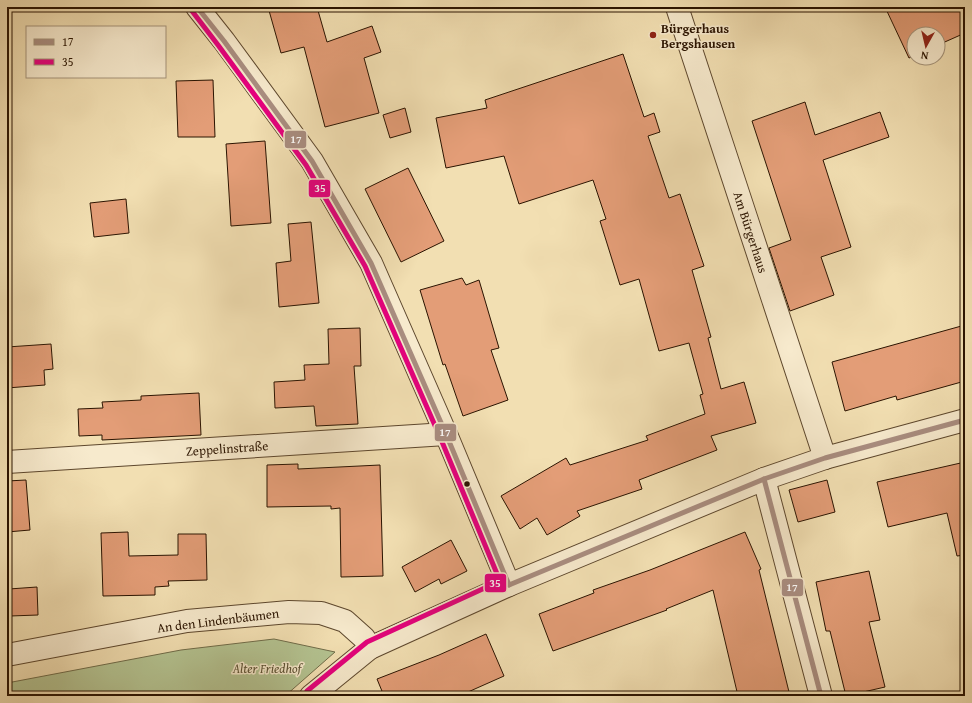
<svg xmlns="http://www.w3.org/2000/svg" width="972" height="703" font-family="'Gentium Book Plus',serif">
	<rect width="100%" height="100%" fill="#f2dfb2"/>
	<filter id="stains"><feTurbulence type="fractalNoise" baseFrequency=".005" numOctaves="4"/><feColorMatrix values="0 0 0 0 .2 0 0 0 0 .09 0 0 0 0 .02 0 0 0 .5 -.17"/></filter>
	<radialGradient id="worn" r=".72"><stop offset=".6" stop-color="#630" stop-opacity="0"/><stop offset="1" stop-color="#630" stop-opacity=".3"/></radialGradient>
	<path fill="#b4c391" stroke="#706c49" d="M 274,639 L 335,652 L 285,696 L 7,696 L 7,683 L 181,650 Z"/>
	<g fill="#e39d77" stroke="#2b1401">
		<path d="M 268,7 L 317,7 L 327,42 L 372,26 L 381,52 L 364,58 L 379,113 L 325,127 L 304,47 L 281,53 Z"/>
		<path d="M 885,7 L 965,7 L 965,33 L 938,45 L 938,34 L 914,34 L 914,56 L 909,58 Z"/>
		<path d="M 623,54 L 644,117 L 654,113 L 660,132 L 648,136 L 669,198 L 680,194 L 704,266 L 692,270 L 711,337 L 708,338 L 721,389 L 744,382 L 756,423 L 711,436 L 717,450 L 639,480 L 642,489 L 577,511 L 580,516 L 547,535 L 537,518 L 520,529 L 501,496 L 566,458 L 570,465 L 648,440 L 646,436 L 705,414 L 700,395 L 703,394 L 689,343 L 659,351 L 639,279 L 620,285 L 600,221 L 606,219 L 593,180 L 519,204 L 504,156 L 446,168 L 436,118 L 487,108 L 485,100 Z"/>
		<path d="M 213,80 L 215,137 L 178,137 L 176,81 Z"/>
		<path d="M 805,102 L 815,135 L 880,112 L 889,137 L 823,160 L 851,247 L 821,257 L 834,295 L 790,311 L 769,248 L 791,240 L 752,121 Z"/>
		<path d="M 405,108 L 411,132 L 390,138 L 383,115 Z"/>
		<path d="M 265,141 L 271,223 L 231,226 L 226,144 Z"/>
		<path d="M 408,168 L 444,241 L 401,262 L 365,189 Z"/>
		<path d="M 126,199 L 129,233 L 94,237 L 90,203 Z"/>
		<path d="M 311,222 L 319,303 L 279,307 L 276,263 L 291,261 L 288,224 Z"/>
		<path d="M 462,278 L 466,285 L 479,280 L 499,348 L 491,350 L 508,400 L 463,416 L 445,364 L 443,365 L 420,290 Z"/>
		<path d="M 965,325 L 965,381 L 897,400 L 896,396 L 845,411 L 832,362 Z"/>
		<path d="M 360,328 L 361,366 L 354,366 L 358,424 L 316,426 L 314,406 L 275,408 L 274,382 L 305,380 L 304,365 L 329,364 L 328,329 Z"/>
		<path d="M 51,344 L 53,369 L 44,370 L 45,385 L 7,388 L 7,347 Z"/>
		<path d="M 199,393 L 201,435 L 102,440 L 102,435 L 79,436 L 78,409 L 103,408 L 102,402 L 141,400 L 141,396 Z"/>
		<path d="M 965,462 L 965,555 L 957,556 L 947,513 L 888,527 L 877,482 Z"/>
		<path d="M 298,464 L 298,469 L 380,465 L 383,576 L 341,577 L 340,508 L 331,509 L 331,506 L 267,507 L 267,465 Z"/>
		<path d="M 26,480 L 30,530 L 7,532 L 7,481 Z"/>
		<path d="M 827,480 L 835,512 L 798,522 L 789,490 Z"/>
		<path d="M 128,532 L 129,556 L 178,555 L 178,534 L 206,534 L 207,580 L 168,581 L 169,586 L 155,587 L 155,595 L 103,596 L 101,533 Z"/>
		<path d="M 745,532 L 761,569 L 759,570 L 790,696 L 738,696 L 713,590 L 666,609 L 667,610 L 553,651 L 539,614 L 594,593 L 593,590 L 650,570 Z"/>
		<path d="M 451,540 L 467,571 L 441,584 L 439,579 L 415,592 L 402,567 Z"/>
		<path d="M 869,571 L 880,620 L 869,622 L 885,687 L 846,696 L 830,631 L 826,631 L 816,582 Z"/>
		<path d="M 37,587 L 38,615 L 10,616 L 9,589 Z"/>
		<path d="M 486,634 L 504,676 L 459,696 L 384,696 L 377,679 L 439,655 Z"/>
	</g>
	<g fill="none" stroke-linecap="round" stroke-linejoin="round">
		<defs>
			<g id="minor">
				<path d="M 677,7 L 825,458"/>
				<path d="M 7,462 L 446,434"/>
				<path d="M 764,479 L 821,696"/>
				<path d="M 509,585 L 764,479 L 825,458 L 965,420"/>
				<path d="M 7,655 L 187,621 L 289,612 L 321,613 L 345,621 L 364,638 L 370,648"/>
			</g>
			<path id="tertiary" d="M 197,7 L 224,41 L 312,161 L 371,263 L 446,434 L 509,585 L 370,648 L 311,696"/>
		</defs>
		<use href="#minor" stroke="#5d472d" stroke-width="24"/>
		<use href="#tertiary" stroke="#5d472d" stroke-width="24"/>
		<use href="#minor" stroke="#f7eacd" stroke-width="22"/>
		<use href="#tertiary" stroke="#f7eacd" stroke-width="22"/>
		<defs>
			<g id="bus-1">
				<path d="M 197,7 L 224,41 L 312,161 L 371,263 L 446,434 L 509,585"/>
				<path d="M 764,479 L 821,696"/>
				<path d="M 509,585 L 764,479 L 825,458 L 965,420"/>
			</g>
			<path id="bus-2" d="M 192,11 L 218,45 L 306,165 L 365,266 L 440,437 L 500,581 L 367,642 L 307,691"/>
		</defs>
		<use href="#bus-1" stroke="#f7eacd" stroke-width="8"/>
		<use href="#bus-2" stroke="#f7eacd" stroke-width="8"/>
		<use href="#bus-1" stroke="#a98d80" stroke-width="5"/>
		<use href="#bus-2" stroke="#e5007d" stroke-width="5"/>
	</g>
	<circle fill="#8f2418" stroke="#f7eacd" stroke-width="1.5" cx="653" cy="35" r="4"/>
	<circle fill="#2b1401" stroke="#f7eacd" stroke-width="1.5" cx="467" cy="484" r="3.5"/>
	<g text-anchor="middle" stroke-width="3" stroke-linejoin="round" paint-order="stroke">
		<g font-size="13" font-weight="bold" fill="#2b1401" stroke="#f7eacd" text-anchor="start">
			<text x="661" y="33">Bürgerhaus<tspan x="661" dy="15">Bergshausen</tspan></text>
		</g>
		<g font-size="13" fill="#2b1401" stroke="#f7eacd">
			<text transform="translate(751 232) rotate(72)" y="5">Am Bürgerhaus</text>
			<text transform="translate(227 448) rotate(-4)" y="5">Zeppelinstraße</text>
			<text transform="translate(218 620) rotate(-7)" y="5">An den Lindenbäumen</text>
		</g>
		<g font-size="13" font-style="italic" fill="#5b5133" stroke="#f7eacd">
			<text x="267" y="673">Alter Friedhof</text>
		</g>
	</g>
	<g stroke="#f7eacd" stroke-width="1.5">
		<rect x="284" y="130" width="23" height="19" rx="4" fill="#a98d80"/>
		<rect x="308" y="179" width="23" height="19" rx="4" fill="#e5007d"/>
		<rect x="434" y="423" width="23" height="19" rx="4" fill="#a98d80"/>
		<rect x="484" y="573" width="23" height="20" rx="4" fill="#e5007d"/>
		<rect x="781" y="578" width="23" height="19" rx="4" fill="#a98d80"/>
	</g>
	<g font-size="11" text-anchor="middle" font-weight="bold" fill="#fff">
		<text x="296" y="143">17</text>
		<text x="320" y="192">35</text>
		<text x="445" y="436">17</text>
		<text x="495" y="587">35</text>
		<text x="792" y="591">17</text>
	</g>
	<rect width="972" height="703" fill="none" stroke="#f2dfb2" stroke-width="24"/>
	<rect x="8" y="8" width="956" height="687" fill="none" stroke="#2b1401" stroke-width="2"/>
	<rect x="12" y="12" width="948" height="679" fill="none" stroke="#2b1401"/>
	<rect x="26" y="26" width="140" height="52" fill="#f7eacd" stroke="#a5947b"/>
	<rect x="34" y="39" width="20" height="6" fill="#a98d80" stroke="#a5947b"/>
	<text x="62" y="46" font-size="12" fill="#2b1401">17</text>
	<rect x="34" y="59" width="20" height="6" fill="#e5007d" stroke="#a5947b"/>
	<text x="62" y="66" font-size="12" fill="#2b1401">35</text>
	<g transform="translate(926 46) rotate(188)"><circle r="19" fill="#f7eacd" stroke="#a5947b"/>
	<path d="M0-3L7 15L0 10L-7 15Z" fill="#8f2418"/>
	<text y="-6" font-size="11" font-weight="bold" text-anchor="middle" fill="#2b1401">N</text>
	</g>
	<rect width="100%" height="100%" filter="url(#stains)"/>
	<rect width="100%" height="100%" fill="url(#worn)"/>
</svg>
